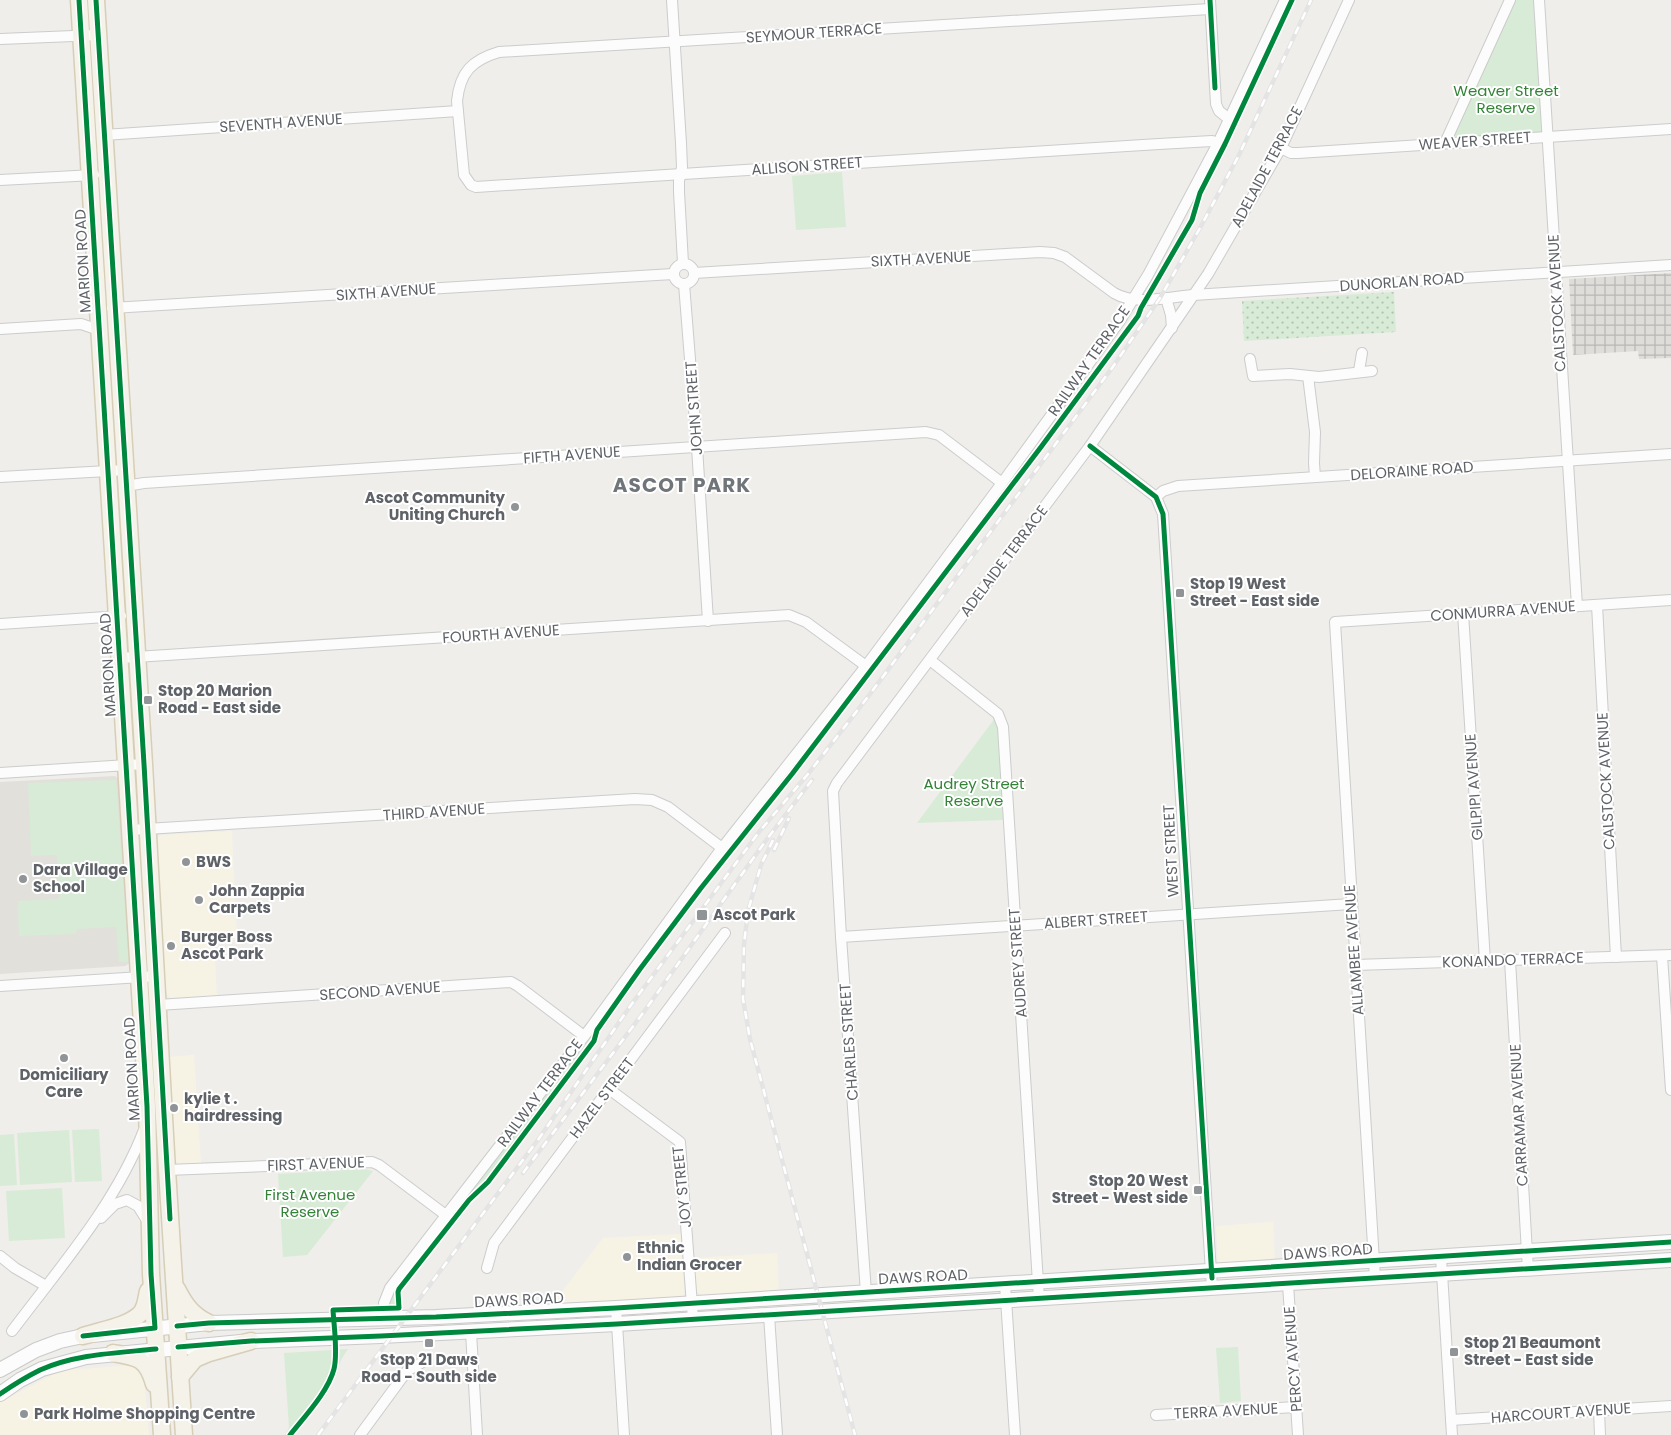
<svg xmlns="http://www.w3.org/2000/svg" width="1671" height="1435" font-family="Poppins,sans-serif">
	<defs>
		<pattern id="industrial-grid" width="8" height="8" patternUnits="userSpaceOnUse" patternTransform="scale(1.25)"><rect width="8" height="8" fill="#dfddda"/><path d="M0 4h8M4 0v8" fill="none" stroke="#b8b7b5"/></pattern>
		<pattern id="grass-dots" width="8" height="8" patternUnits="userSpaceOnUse" patternTransform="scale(1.25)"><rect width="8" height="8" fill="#d8ebd6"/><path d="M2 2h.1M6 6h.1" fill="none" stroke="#b2c2b1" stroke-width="1.8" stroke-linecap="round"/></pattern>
	</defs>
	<rect width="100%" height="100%" fill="#efeeea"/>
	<g fill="#f7f3e4">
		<path d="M 232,831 L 237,940 L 214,941 L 217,996 L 170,998 L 162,989 L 153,841 L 161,835 Z"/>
		<path d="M 194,1055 L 201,1165 L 180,1166 L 173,1159 L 168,1057 Z"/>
		<path d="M 1273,1222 L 1275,1262 L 1224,1265 L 1218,1262 L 1216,1226 Z"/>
		<path d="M 681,1234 L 684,1292 L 683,1296 L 678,1299 L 551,1306 L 603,1238 Z"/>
		<path d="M 777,1253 L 779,1292 L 704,1296 L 696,1291 L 694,1258 Z"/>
		<path d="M 132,1365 L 144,1377 L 149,1435 L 0,1435 L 0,1402 L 60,1371 Z"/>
	</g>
	<path fill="url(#industrial-grid)" d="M 1671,273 L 1671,358 L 1639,359 L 1638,351 L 1573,355 L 1569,279 Z"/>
	<path fill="#e2e0da" d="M 115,776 L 121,781 L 130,963 L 125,966 L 0,974 L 0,782 Z"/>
	<path fill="url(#grass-dots)" d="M 1394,292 L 1396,332 L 1244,341 L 1242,301 Z"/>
	<g fill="#d8ebd6">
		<path d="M 1515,0 L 1534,0 L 1542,132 L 1451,137 Z"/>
		<path d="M 842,172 L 846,227 L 796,230 L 792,176 Z"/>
		<path d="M 995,718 L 999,726 L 1003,820 L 917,823 Z"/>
		<path d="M 116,780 L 129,962 L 119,962 L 116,927 L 77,929 L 76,934 L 19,936 L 18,901 L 59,899 L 57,855 L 31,856 L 28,783 Z"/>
		<path d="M 590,1035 L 594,1038 L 541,1109 L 537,1106 Z"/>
		<path d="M 532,1112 L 536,1116 L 494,1171 L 468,1199 L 398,1289 L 396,1293 L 397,1305 L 390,1305 L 392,1293 Z"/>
		<path d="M 99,1129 L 102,1181 L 75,1182 L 72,1130 Z"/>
		<path d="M 69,1130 L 72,1182 L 20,1185 L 17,1133 Z"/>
		<path d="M 14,1134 L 17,1185 L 0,1186 L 0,1135 Z"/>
		<path d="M 364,1169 L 373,1171 L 307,1255 L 283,1257 L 278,1174 Z"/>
		<path d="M 62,1188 L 65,1238 L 9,1241 L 6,1191 Z"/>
		<path d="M 1238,1347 L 1241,1401 L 1220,1403 L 1216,1348 Z"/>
		<path d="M 348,1349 C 338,1362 335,1377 327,1391 C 318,1406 305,1420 294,1435 L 285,1435 L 289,1428 L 284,1353 Z"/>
	</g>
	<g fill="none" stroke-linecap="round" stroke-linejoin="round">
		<defs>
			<g id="street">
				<path d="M 672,0 L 681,143 L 682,167 L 679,181 L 679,192 L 683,263"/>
				<path d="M 1210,0 L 1216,104 L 1219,111 L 1229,119"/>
				<path d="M 1539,0 L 1577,606"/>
				<path d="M 1210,9 L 499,52 C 472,60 460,72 457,101 L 464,175 L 471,185 L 476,187 L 1159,144 L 1212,141 L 1218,143"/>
				<path d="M 0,39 L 98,35"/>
				<path d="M 104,135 L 458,111"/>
				<path d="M 1445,143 L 1510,0"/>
				<path d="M 1281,148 L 1291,153 L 1298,153 L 1671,129"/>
				<path d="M 0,180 L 94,175"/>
				<circle cx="684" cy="274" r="10"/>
				<path d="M 694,273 L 1040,252 L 1054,253 L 1065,257 L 1114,293 C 1136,306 1169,297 1193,295 L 1671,265"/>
				<path d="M 684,284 L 697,447 L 708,621"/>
				<path d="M 1166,298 L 1171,315 L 1172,328"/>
				<path d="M 112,308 L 673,274"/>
				<path d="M 0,329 L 81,324 L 99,330"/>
				<path d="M 1250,359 L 1253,376 L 1290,374 L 1319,377 L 1372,371"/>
				<path d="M 1359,371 L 1362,353"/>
				<path d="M 1308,376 L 1315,432 L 1314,463 L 1315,477"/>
				<path d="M 1090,446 L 1156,497 L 1163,514 L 1212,1288"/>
				<path d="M 0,477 L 126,470"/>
				<path d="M 126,486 L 144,483 L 926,432 L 939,435 L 1002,483"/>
				<path d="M 1156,497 L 1163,491 L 1178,486 L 1671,454"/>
				<path d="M 1597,605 L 1616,957"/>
				<path d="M 1463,613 L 1485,961"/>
				<path d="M 0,624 L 121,616"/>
				<path d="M 120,658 L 789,615 L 806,622 L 866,666"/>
				<path d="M 930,660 L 998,714 L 1003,727 L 1039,1299"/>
				<path d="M 0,773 L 144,764"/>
				<path d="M 130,830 L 635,799 L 652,800 L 668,807 L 722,848"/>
				<path d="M 841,937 L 1351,904"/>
				<path d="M 1662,956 L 1671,1090"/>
				<path d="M 1510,960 L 1528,1270"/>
				<path d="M 1355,965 L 1671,955"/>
				<path d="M 0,986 L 157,976"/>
				<path d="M 158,1005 L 511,982 L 518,986 L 584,1036"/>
				<path d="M 609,1089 L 680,1142 L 693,1319"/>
				<path d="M 167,1170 L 372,1162 L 379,1165 L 447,1216"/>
				<path d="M 101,1218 L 115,1204 L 127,1200 L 138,1206 L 148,1222"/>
				<path d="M 0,1256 L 15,1268 L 46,1286"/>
				<path d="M 1441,1257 L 1452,1435"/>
				<path d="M 487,1268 L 494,1243 L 725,933"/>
				<path d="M 1375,1278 L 1335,622 L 1671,600"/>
				<path d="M 1005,1284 L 1015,1435"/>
				<path d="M 1288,1284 L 1298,1435"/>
				<path d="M 866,1293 L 841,937 L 833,791 L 837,783 L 1090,446 L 1208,274 L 1281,148 L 1349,0"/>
				<path d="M 616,1308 L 624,1435"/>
				<path d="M 769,1315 L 777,1435"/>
				<path d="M 385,1318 L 384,1303 L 390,1288 L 592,1026 L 722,848 L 866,666 L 1002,483 L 1119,322 L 1148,275 L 1218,143 L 1285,0"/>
				<path d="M 12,1331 C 60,1267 115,1205 144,1130"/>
				<path d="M 471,1332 L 477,1435"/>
				<path d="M 1599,1411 L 1600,1435"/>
				<path d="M 1156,1415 L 1296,1407"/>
				<path d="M 1451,1420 L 1671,1406"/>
				<path d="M 360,1435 L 407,1371 L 421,1363"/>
			</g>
			<g id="secondary">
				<path d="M 0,1370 L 36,1350 L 60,1341 L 83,1336 L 209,1323 L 436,1317 L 616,1308 L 1671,1242"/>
				<path d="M 0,1394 L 20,1380 L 42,1369 L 86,1357 L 251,1341 L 381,1336 L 617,1324 L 1671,1260"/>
			</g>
			<g id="primary">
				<path d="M 79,0 L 147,1106 L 151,1274 L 162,1435"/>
				<path d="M 96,0 L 144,764 L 167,1170 L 184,1435"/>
				<path d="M 177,1289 C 185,1305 193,1316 209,1323"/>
				<path d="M 83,1336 C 101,1330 126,1327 140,1314 C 146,1308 146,1299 148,1291"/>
				<path d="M 113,1353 C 137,1357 147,1358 154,1384"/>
				<path d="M 180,1377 L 195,1359 L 209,1353 L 251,1341"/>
			</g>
		</defs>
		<use href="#street" stroke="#cbcccc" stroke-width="12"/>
		<use href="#secondary" stroke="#cacacb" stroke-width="16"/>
		<use href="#primary" stroke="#d7ceb8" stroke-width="19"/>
		<use href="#street" stroke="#fdfcfc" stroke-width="10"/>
		<use href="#secondary" stroke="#fdfcfc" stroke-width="14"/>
		<use href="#primary" stroke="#f4f2e9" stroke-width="16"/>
		<defs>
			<g id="rail">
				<path d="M 773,840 L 761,865 L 748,911 L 744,944 L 743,999 L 750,1039 L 855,1435"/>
				<path d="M 774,850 L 789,818"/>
				<path d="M 523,1173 L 643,1013 L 767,839 L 812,780"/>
				<path d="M 318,1435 L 540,1137 L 631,1005 L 759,832 L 808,774 L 867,698 L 1112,368 L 1160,298 L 1200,228 L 1239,155 L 1311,0"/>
			</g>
		</defs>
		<use href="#rail" stroke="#e4e4e4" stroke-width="4.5"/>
		<use href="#rail" stroke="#fff" stroke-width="2.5" stroke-dasharray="8" stroke-linecap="butt"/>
		<defs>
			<g id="cycleway">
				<path d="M 79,0 L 147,1106 L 151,1274 L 155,1328 L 83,1336"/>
				<path d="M 96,0 L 144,764 L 170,1219"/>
				<path d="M 1210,0 L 1215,88"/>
				<path d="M 1090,446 L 1156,497 L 1163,514 L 1212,1278"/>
				<path d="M 177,1326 L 209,1323 L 436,1317 L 616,1308 L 1671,1242"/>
				<path d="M 178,1347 L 251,1341 L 381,1336 L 617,1324 L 1671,1260"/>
				<path d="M 0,1394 C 13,1385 26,1377 40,1370 C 76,1354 117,1353 156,1349"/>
				<path d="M 290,1435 C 304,1417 328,1392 334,1369 C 338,1353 334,1327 333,1310 L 399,1308 L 398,1292 L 399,1289 L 469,1200 L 488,1182 L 594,1041 L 597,1030 L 640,969 L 701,888 L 792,774 L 1041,447 L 1138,316 L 1141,308 L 1192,220 L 1200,193 L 1225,144 L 1292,0"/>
			</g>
		</defs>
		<use href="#cycleway" stroke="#fff" stroke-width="8"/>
		<use href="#cycleway" stroke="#00873e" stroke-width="5"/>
	</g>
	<g fill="#919496" stroke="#fff" stroke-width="2">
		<circle cx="515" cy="507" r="5"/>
		<rect x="1175" y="588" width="10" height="10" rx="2.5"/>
		<rect x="143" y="695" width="10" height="10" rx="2.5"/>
		<circle cx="186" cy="862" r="5"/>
		<circle cx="23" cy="879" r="5"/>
		<circle cx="199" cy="900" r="5"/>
		<rect x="696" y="909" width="12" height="12" rx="2.5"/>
		<circle cx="171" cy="946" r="5"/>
		<circle cx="64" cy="1058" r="5"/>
		<circle cx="174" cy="1108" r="5"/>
		<rect x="1193" y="1185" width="10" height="10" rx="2.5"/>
		<circle cx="627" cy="1257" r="5"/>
		<rect x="424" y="1338" width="10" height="10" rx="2.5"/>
		<rect x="1449" y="1347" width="10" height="10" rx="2.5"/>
		<circle cx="24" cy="1414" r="5"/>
	</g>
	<g text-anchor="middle" stroke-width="4" stroke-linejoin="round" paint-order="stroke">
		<g font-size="15" fill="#5f6368" stroke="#fff">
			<text transform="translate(814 33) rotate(-4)" y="5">SEYMOUR TERRACE</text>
			<text transform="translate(281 123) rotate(-4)" y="5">SEVENTH AVENUE</text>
			<text transform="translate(1475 141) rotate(-4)" y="5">WEAVER STREET</text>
			<text transform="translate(807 166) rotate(-4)" y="5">ALLISON STREET</text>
			<text transform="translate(1267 167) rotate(-62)" y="5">ADELAIDE TERRACE</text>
			<text transform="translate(921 259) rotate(-3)" y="5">SIXTH AVENUE</text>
			<text transform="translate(83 261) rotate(-93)" y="5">MARION ROAD</text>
			<text transform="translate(1402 282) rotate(-4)" y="5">DUNORLAN ROAD</text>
			<text transform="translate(386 292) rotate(-4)" y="5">SIXTH AVENUE</text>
			<text transform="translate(1557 303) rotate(-93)" y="5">CALSTOCK AVENUE</text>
			<text transform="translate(1089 361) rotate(-55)" y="5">RAILWAY TERRACE</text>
			<text transform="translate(694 408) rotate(-94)" y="5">JOHN STREET</text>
			<text transform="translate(572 455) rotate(-4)" y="5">FIFTH AVENUE</text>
			<text transform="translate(1412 471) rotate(-4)" y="5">DELORAINE ROAD</text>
			<text transform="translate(1004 561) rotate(-53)" y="5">ADELAIDE TERRACE</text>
			<text transform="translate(1503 611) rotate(-4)" y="5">CONMURRA AVENUE</text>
			<text transform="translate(501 634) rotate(-4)" y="5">FOURTH AVENUE</text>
			<text transform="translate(108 665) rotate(-93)" y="5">MARION ROAD</text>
			<text transform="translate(1606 781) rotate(-93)" y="5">CALSTOCK AVENUE</text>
			<text transform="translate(1474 787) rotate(-94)" y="5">GILPIPI AVENUE</text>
			<text transform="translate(434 812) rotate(-4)" y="5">THIRD AVENUE</text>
			<text transform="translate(1171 851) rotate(-93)" y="5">WEST STREET</text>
			<text transform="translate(1096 920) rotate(-4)" y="5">ALBERT STREET</text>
			<text transform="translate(1354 950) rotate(-94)" y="5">ALLAMBEE AVENUE</text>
			<text transform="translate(1513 960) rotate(-2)" y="5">KONANDO TERRACE</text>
			<text transform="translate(1018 963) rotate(-94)" y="5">AUDREY STREET</text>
			<text transform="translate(380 991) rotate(-4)" y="5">SECOND AVENUE</text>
			<text transform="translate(849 1042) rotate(-94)" y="5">CHARLES STREET</text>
			<text transform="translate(132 1069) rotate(-93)" y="5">MARION ROAD</text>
			<text transform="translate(540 1093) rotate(-53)" y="5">RAILWAY TERRACE</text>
			<text transform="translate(602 1098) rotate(-53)" y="5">HAZEL STREET</text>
			<text transform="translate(1519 1115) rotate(-93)" y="5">CARRAMAR AVENUE</text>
			<text transform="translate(316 1164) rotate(-2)" y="5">FIRST AVENUE</text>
			<text transform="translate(682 1187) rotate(-96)" y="5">JOY STREET</text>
			<text transform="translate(1328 1252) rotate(-4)" y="5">DAWS ROAD</text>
			<text transform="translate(923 1277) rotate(-3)" y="5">DAWS ROAD</text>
			<text transform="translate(519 1300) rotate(-3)" y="5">DAWS ROAD</text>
			<text transform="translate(1293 1359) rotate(-94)" y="5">PERCY AVENUE</text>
			<text transform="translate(1226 1411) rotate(-3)" y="5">TERRA AVENUE</text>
			<text transform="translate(1561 1413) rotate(-4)" y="5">HARCOURT AVENUE</text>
		</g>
		<g font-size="15" fill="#348238" stroke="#fff">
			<text x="1506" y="96">Weaver Street<tspan x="1506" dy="17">Reserve</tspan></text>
			<text x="974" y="789">Audrey Street<tspan x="974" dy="17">Reserve</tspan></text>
			<text x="310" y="1200">First Avenue<tspan x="310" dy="17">Reserve</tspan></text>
		</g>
		<g font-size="15" font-weight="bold" fill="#5f6368" stroke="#fff" text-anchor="start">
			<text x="505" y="503" text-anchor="end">Ascot Community<tspan x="505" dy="17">Uniting Church</tspan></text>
			<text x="1190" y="589">Stop 19 West<tspan x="1190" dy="17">Street - East side</tspan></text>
			<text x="158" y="696">Stop 20 Marion<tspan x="158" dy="17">Road - East side</tspan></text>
			<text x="196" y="867">BWS</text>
			<text x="33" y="875">Dara Village<tspan x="33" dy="17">School</tspan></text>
			<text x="209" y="896">John Zappia<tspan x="209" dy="17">Carpets</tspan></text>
			<text x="713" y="920">Ascot Park</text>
			<text x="181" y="942">Burger Boss<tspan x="181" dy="17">Ascot Park</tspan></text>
			<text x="64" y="1080" text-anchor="middle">Domiciliary<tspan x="64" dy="17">Care</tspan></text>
			<text x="184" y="1104">kylie t .<tspan x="184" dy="17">hairdressing</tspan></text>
			<text x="1188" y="1186" text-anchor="end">Stop 20 West<tspan x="1188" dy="17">Street - West side</tspan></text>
			<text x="637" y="1253">Ethnic<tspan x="637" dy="17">Indian Grocer</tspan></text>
			<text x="1464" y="1348">Stop 21 Beaumont<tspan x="1464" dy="17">Street - East side</tspan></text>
			<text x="429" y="1365" text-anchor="middle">Stop 21 Daws<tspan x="429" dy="17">Road - South side</tspan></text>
			<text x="34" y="1419">Park Holme Shopping Centre</text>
		</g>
		<g font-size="20" font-weight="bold" letter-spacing="1" fill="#70757a" stroke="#fff">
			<text x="682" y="492">ASCOT PARK</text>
		</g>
	</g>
</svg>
